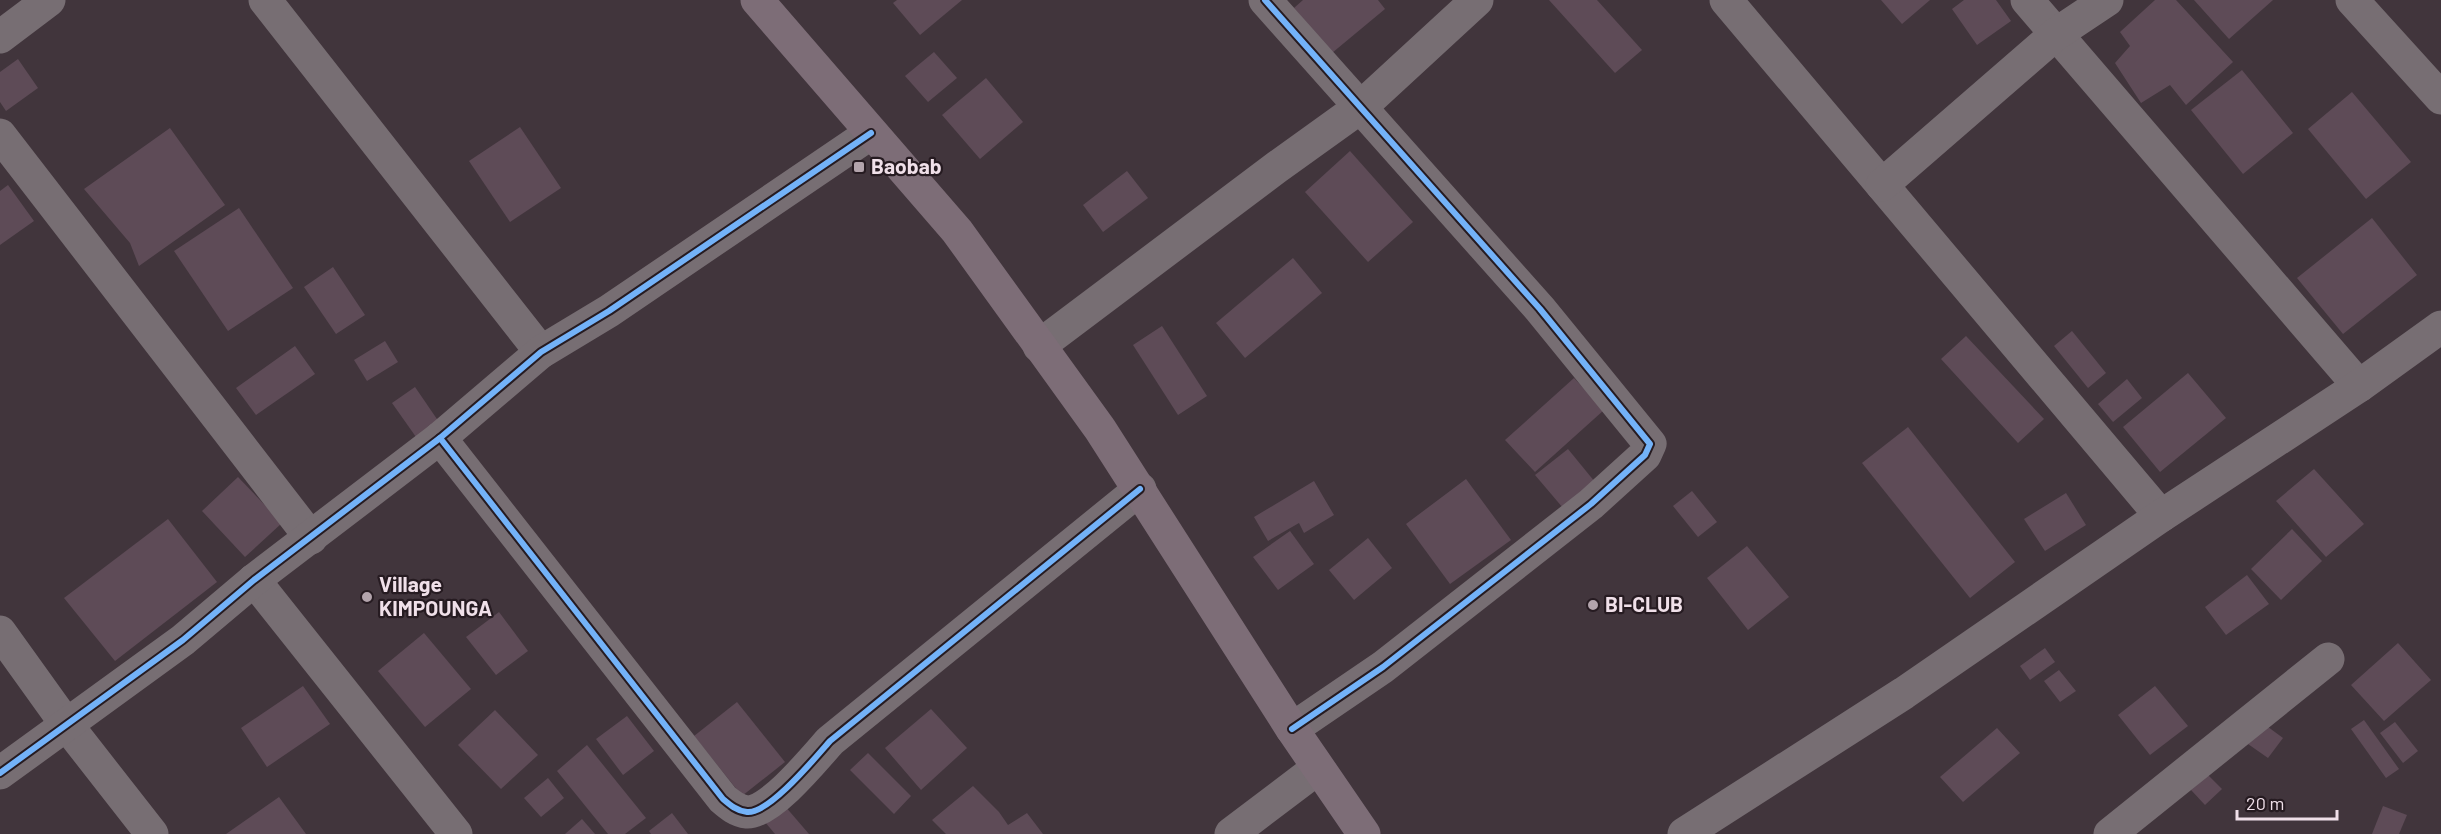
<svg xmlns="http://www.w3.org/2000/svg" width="2441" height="834" font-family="Barlow,sans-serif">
	<rect width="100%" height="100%" fill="#41353c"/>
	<g fill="#5e4b57">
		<path d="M 897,0 L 962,0 L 920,35 L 893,3 Z"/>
		<path d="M 1303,0 L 1378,0 L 1385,9 L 1332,53 L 1294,8 Z"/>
		<path d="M 1549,0 L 1597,0 L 1642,50 L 1615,73 Z"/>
		<path d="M 1881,0 L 1930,0 L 1902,24 Z"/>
		<path d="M 1964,0 L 1996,0 L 2011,21 L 1977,45 L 1952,9 Z"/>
		<path d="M 2155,0 L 2176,0 L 2233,62 L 2186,105 L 2170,85 L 2141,103 L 2115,63 L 2130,46 L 2120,32 Z"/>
		<path d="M 2194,0 L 2273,0 L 2229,39 Z"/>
		<path d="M 934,52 L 957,78 L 928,102 L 905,76 Z"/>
		<path d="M 18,59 L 38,88 L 6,111 L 0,102 L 0,72 Z"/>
		<path d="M 2242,70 L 2293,133 L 2243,174 L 2191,110 Z"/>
		<path d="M 986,78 L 1023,122 L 980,159 L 942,115 Z"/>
		<path d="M 2352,92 L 2411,162 L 2366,199 L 2308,129 Z"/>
		<path d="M 520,127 L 561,188 L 510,222 L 469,161 Z"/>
		<path d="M 170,128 L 225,205 L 139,266 L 130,243 L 84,189 Z"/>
		<path d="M 1350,151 L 1413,222 L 1368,262 L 1305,192 Z"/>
		<path d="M 1127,171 L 1148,198 L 1103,232 L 1083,205 Z"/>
		<path d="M 8,185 L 34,221 L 0,245 L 0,191 Z"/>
		<path d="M 239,208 L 293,288 L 228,331 L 174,251 Z"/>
		<path d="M 2372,218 L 2417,275 L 2343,334 L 2297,278 Z"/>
		<path d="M 1293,258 L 1322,293 L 1245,358 L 1216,323 Z"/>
		<path d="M 333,267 L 365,315 L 336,334 L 304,287 Z"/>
		<path d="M 1162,326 L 1207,396 L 1178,415 L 1133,345 Z"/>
		<path d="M 2072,331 L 2106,373 L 2088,388 L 2054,346 Z"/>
		<path d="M 1966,336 L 2044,419 L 2018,443 L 1941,359 Z"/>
		<path d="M 385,341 L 398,362 L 367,381 L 354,360 Z"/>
		<path d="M 295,346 L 315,374 L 256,415 L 236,388 Z"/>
		<path d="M 2188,373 L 2226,418 L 2160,472 L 2123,427 Z"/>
		<path d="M 1574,378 L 1604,410 L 1535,472 L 1505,440 Z"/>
		<path d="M 2127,379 L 2142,398 L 2113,422 L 2098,404 Z"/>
		<path d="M 415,387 L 439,422 L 416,437 L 392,403 Z"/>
		<path d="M 1908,427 L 2015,562 L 1970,598 L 1862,463 Z"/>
		<path d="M 1568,449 L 1595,482 L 1563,508 L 1535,475 Z"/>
		<path d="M 2314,469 L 2364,524 L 2326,557 L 2276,501 Z"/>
		<path d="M 238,477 L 282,523 L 245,557 L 202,511 Z"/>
		<path d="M 1466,479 L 1511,540 L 1450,584 L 1406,524 Z"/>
		<path d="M 1314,481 L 1334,515 L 1304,533 L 1299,523 L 1268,541 L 1254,517 Z"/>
		<path d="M 1692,491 L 1717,522 L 1698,537 L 1673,506 Z"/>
		<path d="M 2066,493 L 2086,525 L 2045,551 L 2024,519 Z"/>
		<path d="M 168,519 L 217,582 L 115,661 L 64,598 Z"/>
		<path d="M 2292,529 L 2322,561 L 2281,600 L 2251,569 Z"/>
		<path d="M 1290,531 L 1314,564 L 1278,590 L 1253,557 Z"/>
		<path d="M 1368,538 L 1392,568 L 1354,600 L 1329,570 Z"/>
		<path d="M 1747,546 L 1789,597 L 1748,630 L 1707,578 Z"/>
		<path d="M 2247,575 L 2269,604 L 2226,635 L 2205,607 Z"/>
		<path d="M 499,612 L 528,651 L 496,675 L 466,637 Z"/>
		<path d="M 424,633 L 471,689 L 425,727 L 378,671 Z"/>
		<path d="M 2398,643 L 2431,680 L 2384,721 L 2351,685 Z"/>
		<path d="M 2045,648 L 2055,662 L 2030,680 L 2020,666 Z"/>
		<path d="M 2059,670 L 2076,691 L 2060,702 L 2044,681 Z"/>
		<path d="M 303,686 L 330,724 L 267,767 L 241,728 Z"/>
		<path d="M 2155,686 L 2188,726 L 2150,755 L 2118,715 Z"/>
		<path d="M 737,702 L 785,762 L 742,796 L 694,736 Z"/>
		<path d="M 931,709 L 967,748 L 921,790 L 885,748 Z"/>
		<path d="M 495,710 L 538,755 L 501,789 L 458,745 Z"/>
		<path d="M 627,716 L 654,751 L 623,775 L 596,739 Z"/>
		<path d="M 2364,720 L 2399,769 L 2386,778 L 2351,729 Z"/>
		<path d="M 2395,722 L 2418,751 L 2403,763 L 2380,733 Z"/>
		<path d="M 2264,724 L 2283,738 L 2268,758 L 2248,744 Z"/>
		<path d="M 1997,728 L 2020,753 L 1963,802 L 1940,777 Z"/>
		<path d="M 587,745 L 646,818 L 625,834 L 608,834 L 557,771 Z"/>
		<path d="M 868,753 L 911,796 L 894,814 L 850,770 Z"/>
		<path d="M 2208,775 L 2222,789 L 2205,805 L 2191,790 Z"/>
		<path d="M 548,778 L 564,798 L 541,817 L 524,798 Z"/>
		<path d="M 973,786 L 999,812 L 1008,825 L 1027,813 L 1043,834 L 946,834 L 932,820 Z"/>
		<path d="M 279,797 L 306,834 L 226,834 Z"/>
		<path d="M 784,805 L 809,834 L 775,834 L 765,822 Z"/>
		<path d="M 2383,806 L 2407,815 L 2399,834 L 2372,834 Z"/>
		<path d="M 672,813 L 688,834 L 651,834 L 649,831 Z"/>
		<path d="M 582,819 L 595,834 L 565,834 Z"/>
	</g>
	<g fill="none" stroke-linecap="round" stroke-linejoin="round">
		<g stroke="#776e73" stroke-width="33">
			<path d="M 265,0 L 541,352"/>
			<path d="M 1265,0 L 1540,309 L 1650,444 L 1645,455 L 1591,504 L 1383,667 L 1292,729"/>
			<path d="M 1726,0 L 2161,516"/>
			<path d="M 2027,0 L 2359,386"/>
			<path d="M 2352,0 L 2441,98"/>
			<path d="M 0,37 L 49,0"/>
			<path d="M 0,135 L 311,538"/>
			<path d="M 1882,185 L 2056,34 L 2107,0"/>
			<path d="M 1039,346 L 1277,167 L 1362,106 L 1477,0"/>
			<path d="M 440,438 L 723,799 C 730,805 737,811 747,812 C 769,814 815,758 830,741 L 1140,489"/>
			<path d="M 254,580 L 456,834"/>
			<path d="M 0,632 L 66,724 L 152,834"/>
			<path d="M 0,773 L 183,640 L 254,580 L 440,438 L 541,352 L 609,311 L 871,133"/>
			<path d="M 1231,834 L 1318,768"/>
			<path d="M 1684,834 L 1904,693 L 2161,516 L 2359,386 L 2441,327"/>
			<path d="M 2110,834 L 2328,659"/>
		</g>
		<path stroke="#7d6d77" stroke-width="33" d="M 757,0 L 957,231 L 1100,429 L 1292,729 L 1364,834"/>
		<defs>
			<g id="cycleway">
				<path d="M 1265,0 L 1540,309 L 1650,444 L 1645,455 L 1591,504 L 1383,667 L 1292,729"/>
				<path d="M 440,438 L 723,799 C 730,805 737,811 747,812 C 769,814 815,758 830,741 L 1140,489"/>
				<path d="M 0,773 L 183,640 L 254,580 L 440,438 L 541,352 L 609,311 L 871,133"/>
			</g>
		</defs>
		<use href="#cycleway" stroke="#261b21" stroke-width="10"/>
		<use href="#cycleway" stroke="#73b2f8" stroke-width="6"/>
	</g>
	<g fill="#b3a4ac" stroke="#261b21" stroke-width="2">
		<rect x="853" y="161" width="12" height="12" rx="3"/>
		<circle cx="367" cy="597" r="6"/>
		<circle cx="1593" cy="605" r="6"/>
	</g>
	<g text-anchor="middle" stroke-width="4.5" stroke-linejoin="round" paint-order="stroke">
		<g font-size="21" font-weight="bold" fill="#f0e0e9" stroke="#261b21" text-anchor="start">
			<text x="871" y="174">Baobab</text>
			<text x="379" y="592">Village<tspan x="379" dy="24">KIMPOUNGA</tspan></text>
			<text x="1605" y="612">BI-CLUB</text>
		</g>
	</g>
	<path d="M2237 810v9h100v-9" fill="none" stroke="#f0e0e9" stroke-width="3"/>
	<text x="2246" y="810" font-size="18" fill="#f0e0e9" stroke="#261b21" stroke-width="4.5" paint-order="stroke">20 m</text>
</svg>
